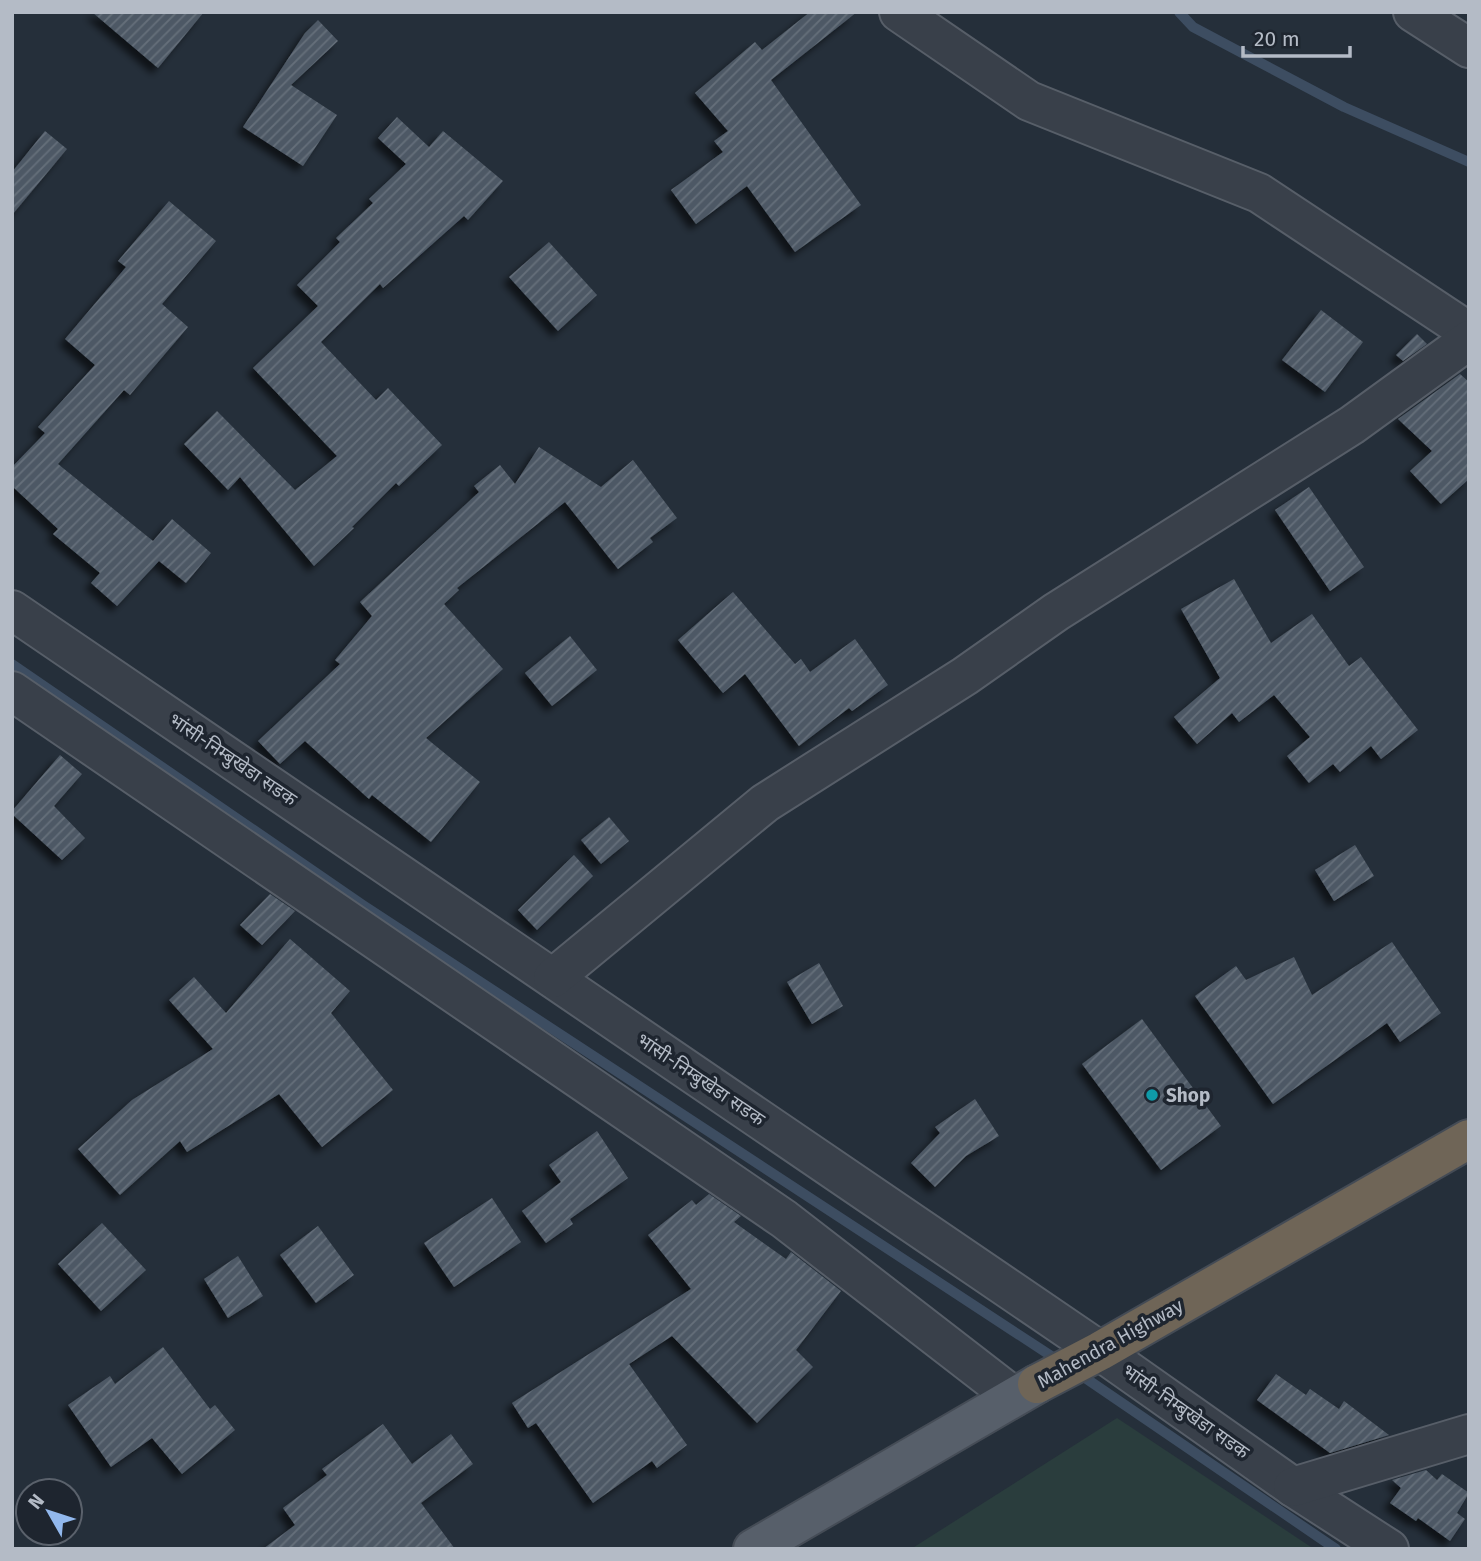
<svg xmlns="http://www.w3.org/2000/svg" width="1481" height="1561" font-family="'Fira Sans','Noto Sans Devanagari',sans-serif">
	<defs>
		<pattern id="building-hatch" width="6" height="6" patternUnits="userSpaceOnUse" patternTransform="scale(1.75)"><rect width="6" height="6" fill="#4e5965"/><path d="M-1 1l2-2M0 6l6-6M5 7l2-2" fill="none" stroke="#656f7a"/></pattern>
		<filter id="shadow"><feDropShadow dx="-6" dy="6" stdDeviation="3.5" flood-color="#0009"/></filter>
	</defs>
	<rect width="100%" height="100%" fill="#252f3a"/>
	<path fill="#2a3d3d" d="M 1117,1418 L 1314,1549 L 911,1549 Z"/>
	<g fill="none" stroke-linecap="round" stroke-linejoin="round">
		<g stroke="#3d4d61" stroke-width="10">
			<path d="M 1179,12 L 1193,27 L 1344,107 L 1469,162"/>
			<path d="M 12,664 L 363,905 L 1062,1363"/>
			<path d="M 1075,1371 L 1336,1549"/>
		</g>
	</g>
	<g fill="url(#building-hatch)" filter="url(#shadow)">
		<path d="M 92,12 L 204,12 L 158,68 Z"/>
		<path d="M 810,12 L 857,12 L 771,80 L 861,205 L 795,252 L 747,186 L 696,224 L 671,190 L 723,152 L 714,141 L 728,131 L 695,93 L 755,42 L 762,50 Z"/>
		<path d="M 318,20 L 338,41 L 291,85 L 337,115 L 303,166 L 243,127 L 305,33 Z"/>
		<path d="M 397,117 L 429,147 L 443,131 L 503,181 L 468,220 L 464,216 L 383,288 L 380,284 L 321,342 L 376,400 L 388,388 L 442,445 L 399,486 L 396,483 L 352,527 L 354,528 L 314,566 L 240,477 L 228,490 L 184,444 L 217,411 L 295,490 L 337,456 L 253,368 L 318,306 L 297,285 L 340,242 L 336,238 L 373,203 L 369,199 L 406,164 L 378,138 Z"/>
		<path d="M 45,131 L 67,149 L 12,215 L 12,172 Z"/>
		<path d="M 169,201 L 216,241 L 162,304 L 188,327 L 130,395 L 124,390 L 58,464 L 153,541 L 172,519 L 211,553 L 186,583 L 159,561 L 117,606 L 91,583 L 100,573 L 53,534 L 58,529 L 12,486 L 12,467 L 45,433 L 38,427 L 95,365 L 65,339 L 126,267 L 118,261 Z"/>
		<path d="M 549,242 L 597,295 L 558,331 L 509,277 Z"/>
		<path d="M 1321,310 L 1363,342 L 1325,392 L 1282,360 Z"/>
		<path d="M 1417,334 L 1427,344 L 1403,361 L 1396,355 Z"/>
		<path d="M 1460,374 L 1469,382 L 1469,479 L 1441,504 L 1410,471 L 1432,451 L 1398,419 Z"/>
		<path d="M 539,447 L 601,487 L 633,460 L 677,518 L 650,538 L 653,542 L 618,569 L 565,502 L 457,588 L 459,590 L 444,604 L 503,669 L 426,738 L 480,782 L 431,842 L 372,795 L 369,799 L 305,741 L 280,764 L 258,741 L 340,664 L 335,660 L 372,616 L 360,602 L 479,492 L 474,486 L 500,465 L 515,484 Z"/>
		<path d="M 1309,487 L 1364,567 L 1330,591 L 1275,510 Z"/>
		<path d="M 1234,579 L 1271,643 L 1312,614 L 1349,666 L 1361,657 L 1418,730 L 1381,759 L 1371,746 L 1340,772 L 1333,764 L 1309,783 L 1287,756 L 1310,737 L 1274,695 L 1239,722 L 1232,713 L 1197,744 L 1174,717 L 1220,678 L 1181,609 Z"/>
		<path d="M 733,592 L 795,664 L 801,659 L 810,672 L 855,639 L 888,685 L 852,711 L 849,708 L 799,746 L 745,674 L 723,693 L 678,640 Z"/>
		<path d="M 570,636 L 597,670 L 552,706 L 525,673 Z"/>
		<path d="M 60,755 L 82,774 L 54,806 L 85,838 L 62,860 L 12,814 L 12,811 Z"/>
		<path d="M 609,817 L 629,841 L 601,864 L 581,840 Z"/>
		<path d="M 1355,845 L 1374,876 L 1334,901 L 1315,870 Z"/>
		<path d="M 574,855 L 593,876 L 537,930 L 518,910 Z"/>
		<path d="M 270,894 L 295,911 L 262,945 L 240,925 Z"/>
		<path d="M 290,939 L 350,991 L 331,1013 L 393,1090 L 322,1147 L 279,1094 L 187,1152 L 180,1141 L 120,1195 L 78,1149 L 132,1100 L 213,1049 L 169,1000 L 194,977 L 226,1013 Z"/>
		<path d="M 1392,942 L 1441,1013 L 1400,1042 L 1387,1023 L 1273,1104 L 1195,996 L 1236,966 L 1246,980 L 1294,957 L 1312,995 Z"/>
		<path d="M 819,963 L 843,1006 L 812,1024 L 787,982 Z"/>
		<path d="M 1142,1019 L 1221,1126 L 1161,1170 L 1082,1064 Z"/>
		<path d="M 975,1099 L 999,1136 L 966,1156 L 935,1187 L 911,1163 L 940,1133 L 935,1127 Z"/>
		<path d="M 597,1131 L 628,1178 L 570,1219 L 573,1224 L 546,1243 L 522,1211 L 561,1182 L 549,1165 Z"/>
		<path d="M 709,1194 L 741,1216 L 734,1222 L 786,1259 L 791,1252 L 841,1291 L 796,1350 L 813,1367 L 757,1423 L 672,1336 L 629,1364 L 687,1445 L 657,1468 L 652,1461 L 593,1503 L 536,1423 L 528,1428 L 512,1403 L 691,1289 L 648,1235 L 692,1200 L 696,1205 Z"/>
		<path d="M 492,1198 L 521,1242 L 454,1287 L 424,1243 Z"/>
		<path d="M 102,1223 L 146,1270 L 101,1311 L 58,1264 Z"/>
		<path d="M 318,1226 L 354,1275 L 316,1303 L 280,1255 Z"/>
		<path d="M 238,1256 L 263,1296 L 228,1318 L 204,1279 Z"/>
		<path d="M 163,1347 L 210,1409 L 215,1405 L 235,1430 L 182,1474 L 152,1438 L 111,1467 L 68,1405 L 110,1376 L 115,1384 Z"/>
		<path d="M 1276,1374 L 1306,1395 L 1310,1389 L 1339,1409 L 1344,1401 L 1389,1435 L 1330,1453 L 1257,1400 Z"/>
		<path d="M 383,1424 L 412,1464 L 451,1434 L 473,1464 L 421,1503 L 455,1549 L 263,1549 L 295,1525 L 283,1508 L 327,1475 L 322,1469 Z"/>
		<path d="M 1426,1470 L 1437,1480 L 1442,1474 L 1469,1493 L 1457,1513 L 1465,1519 L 1450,1541 L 1418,1518 L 1416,1521 L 1390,1503 L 1401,1488 L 1392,1480 Z"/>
	</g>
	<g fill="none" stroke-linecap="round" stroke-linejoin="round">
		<defs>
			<g id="minor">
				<path d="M 899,12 L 1029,101 L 1259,193 L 1469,332"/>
				<path d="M 1413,12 L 1469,48"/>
				<path d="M 12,610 L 1100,1351 L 1293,1487 L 1389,1549"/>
				<path d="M 12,691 L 784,1219 L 1014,1397"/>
				<path d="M 553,978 L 765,803 L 965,676 L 1056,612 L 1352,425 L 1469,340"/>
				<path d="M 1293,1487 L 1469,1434"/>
			</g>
			<path id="major" d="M 753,1549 L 1037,1384"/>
			<path id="highway" d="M 1037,1384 L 1100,1351 L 1469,1139"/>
		</defs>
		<use href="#minor" stroke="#575e68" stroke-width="42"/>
		<use href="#major" stroke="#454c56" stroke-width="42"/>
		<use href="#highway" stroke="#444b55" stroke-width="42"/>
		<use href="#minor" stroke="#39404a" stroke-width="38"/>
		<use href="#major" stroke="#575f6a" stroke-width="38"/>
		<use href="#highway" stroke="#6f6557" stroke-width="38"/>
	</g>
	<circle fill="#0f9aa8" stroke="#1e252f" stroke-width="2.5" cx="1152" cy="1095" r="7"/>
	<g text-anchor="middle" stroke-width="7" stroke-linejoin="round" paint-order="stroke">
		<g font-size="19" fill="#b4bbc6" stroke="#1e252f">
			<text transform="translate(233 759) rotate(34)" y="7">भांसी-निम्बुखेडा सडक</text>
			<text transform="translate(701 1079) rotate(34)" y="7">भांसी-निम्बुखेडा सडक</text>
			<text transform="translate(1110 1343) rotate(-29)" y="7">Mahendra Highway</text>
			<text transform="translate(1186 1411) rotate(35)" y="7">भांसी-निम्बुखेडा सडक</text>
		</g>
		<g font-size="19" font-weight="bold" fill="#b4bbc6" stroke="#1e252f" text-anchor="start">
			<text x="1166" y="1102">Shop</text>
		</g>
	</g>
	<rect width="1481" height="1561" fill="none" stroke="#b4bbc6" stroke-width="28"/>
	<g transform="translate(49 1512) rotate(309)"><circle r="33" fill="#1e252f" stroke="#5a616b" stroke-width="2"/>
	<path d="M0-5L12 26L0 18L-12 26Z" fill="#92b8ed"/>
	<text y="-10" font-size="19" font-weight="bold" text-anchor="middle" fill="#b4bbc6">N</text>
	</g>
	<path d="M1243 46v10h107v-10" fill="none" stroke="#b4bbc6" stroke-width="3.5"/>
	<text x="1254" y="46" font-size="21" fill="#b4bbc6" stroke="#1e252f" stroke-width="5" paint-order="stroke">20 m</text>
</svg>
